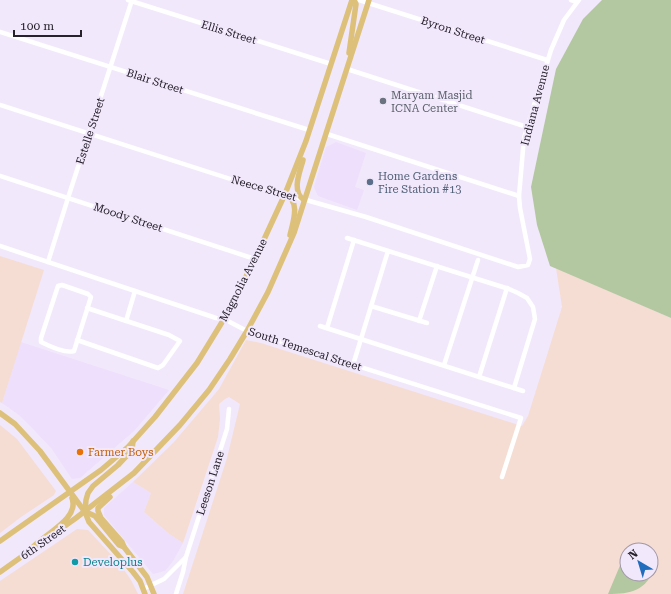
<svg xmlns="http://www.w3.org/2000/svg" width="671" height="594" font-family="'Roboto Serif',serif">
	<rect width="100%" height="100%" fill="#f2e8fb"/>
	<g fill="#eedffc">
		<path d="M 336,142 L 366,153 L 355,187 L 364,190 L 357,210 L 318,196 L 314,187 L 326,147 Z"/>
		<path d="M 21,342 L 169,390 L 134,431 L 120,443 L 80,478 L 72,479 L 52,449 L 35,431 L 19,415 L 2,403 Z"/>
		<path d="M 133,482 L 151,493 L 144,512 L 168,533 L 183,543 L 173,561 L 165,571 L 153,574 L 104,515 L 104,508 Z"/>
	</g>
	<g fill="#f5ddd3" fill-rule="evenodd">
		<path d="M 0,256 L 44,270 L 2,403 L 0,402 Z"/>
		<path d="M 556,268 L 671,318 L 671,594 L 183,594 L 227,458 L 240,404 L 229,397 L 225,399 L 219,404 L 220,419 L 218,437 L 183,543 L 168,533 L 144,512 L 151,493 L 133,482 L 174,442 L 219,389 L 246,340 L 261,343 L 522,426 L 528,416 L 562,307 ZM 627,550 L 651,550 L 651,574 L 627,574 Z"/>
		<path d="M 0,425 L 17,439 L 56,491 L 54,495 L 21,517 L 0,533 Z"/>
		<path d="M 77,529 L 88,530 L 115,559 L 115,562 L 120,568 L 124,570 L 131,580 L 138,594 L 0,594 L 0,581 Z"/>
	</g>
	<g fill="#b3c8a1">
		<path d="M 602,0 L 671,0 L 671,318 L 550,266 L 537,225 L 531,187 L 556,69 L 583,19 Z"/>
		<path d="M 624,556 L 627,557 L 627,574 L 651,574 L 651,566 L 655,567 C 646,591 631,594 608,594 Z"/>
	</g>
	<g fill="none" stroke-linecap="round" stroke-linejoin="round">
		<g stroke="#fff" stroke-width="4.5">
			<path d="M 128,0 L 331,64"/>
			<path d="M 359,0 L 547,60"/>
			<path d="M 571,0 L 577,2"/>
			<path d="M 0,32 L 309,130"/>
			<path d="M 347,69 L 527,127"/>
			<path d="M 0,105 L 277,194 L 285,194 L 366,217 L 518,267 L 528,265 L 530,259 L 520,208 L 519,196 L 524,138 L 551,50 L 564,20 L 579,0"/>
			<path d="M 327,134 L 519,196"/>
			<path d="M 0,176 L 255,259"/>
			<path d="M 347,238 L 509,289 L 518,293 L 527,298 L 533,307 L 535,319 L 514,388"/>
			<path d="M 0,246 L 216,318 L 224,319 L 247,331 L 521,418 L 502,477"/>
			<path d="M 48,262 L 68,198 L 132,0"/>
			<path d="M 62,285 L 88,294 L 91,297 L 74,351 C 65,354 49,346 41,342 L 41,338 L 58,286 Z"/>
			<path d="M 371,306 L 427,323"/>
			<path d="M 126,321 L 135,291"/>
			<path d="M 419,321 L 437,266"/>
			<path d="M 320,326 L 523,391"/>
			<path d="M 327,328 L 354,240"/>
			<path d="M 77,340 L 158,368 L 163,365 L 180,341 L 169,335 L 87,308"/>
			<path d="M 353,365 L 388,251"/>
			<path d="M 444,365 L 478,260"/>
			<path d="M 479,377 L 507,288"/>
			<path d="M 143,589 L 164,579 L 185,558"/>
			<path d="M 176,594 L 183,572 L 186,557 L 227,429 L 229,409"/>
		</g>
		<g stroke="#ddc17a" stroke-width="5.5">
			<path d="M 349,53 L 356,4 L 354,0"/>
			<path d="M 303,160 C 300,172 291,191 304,200"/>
			<path d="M 285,194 C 301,201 293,222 290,235"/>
			<path d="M 0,413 L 15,424 L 40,451 L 85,512 L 89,522 L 133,572 L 140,581 L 145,594"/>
			<path d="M 110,497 L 98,508 L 98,511 L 101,518 L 122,542 L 124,547"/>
			<path d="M 85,511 L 86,500 L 88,493 L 93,486 L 118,465 L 132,450 L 133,441"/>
			<path d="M 86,512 L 95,516 L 119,545 L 124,547 L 147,577 L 154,594"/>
			<path d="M 0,541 L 101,470 L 128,447 L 155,417 L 197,363 L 224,319 L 255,259 L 285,194 L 306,141 L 352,0"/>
			<path d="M 32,548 C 44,534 80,519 72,498"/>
			<path d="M 0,572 L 76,518 L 134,473 L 180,425 L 209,390 L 230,359 L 247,331 L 268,292 L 294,233 L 369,0"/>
		</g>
	</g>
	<circle fill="#6b7280" stroke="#f2e8fb" stroke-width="1.5" cx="383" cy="101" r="4"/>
	<circle fill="#5c6f8a" stroke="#f2e8fb" stroke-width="1.5" cx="370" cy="182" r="4"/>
	<circle fill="#e8710a" stroke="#f2e8fb" stroke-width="1.5" cx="80" cy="452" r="4"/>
	<circle fill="#0f9aa8" stroke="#f2e8fb" stroke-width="1.5" cx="75" cy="562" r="4"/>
	<g text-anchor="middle" stroke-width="4" stroke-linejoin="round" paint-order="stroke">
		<g font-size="11" fill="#27212c" stroke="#f2e8fb">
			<text transform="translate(453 30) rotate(18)" y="4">Byron Street</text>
			<text transform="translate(229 32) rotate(17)" y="4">Ellis Street</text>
			<text transform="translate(155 81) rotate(18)" y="4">Blair Street</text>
			<text transform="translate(535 105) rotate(-75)" y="4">Indiana Avenue</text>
			<text transform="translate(90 131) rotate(-72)" y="4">Estelle Street</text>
			<text transform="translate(264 188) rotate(16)" y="4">Neece Street</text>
			<text transform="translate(128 217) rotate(18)" y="4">Moody Street</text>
			<text transform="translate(243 280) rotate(-63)" y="4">Magnolia Avenue</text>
			<text transform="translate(305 349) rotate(18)" y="4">South Temescal Street</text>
			<text transform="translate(210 483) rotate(-72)" y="4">Leeson Lane</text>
			<text transform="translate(43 542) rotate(-35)" y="4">6th Street</text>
		</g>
		<g font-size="11" fill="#5b616d" stroke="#f2e8fb" text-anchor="start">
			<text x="391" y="99">Maryam Masjid<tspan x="391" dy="13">ICNA Center</tspan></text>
		</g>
		<g font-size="11" fill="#4e5e75" stroke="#f2e8fb" text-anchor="start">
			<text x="378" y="180">Home Gardens<tspan x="378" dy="13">Fire Station #13</tspan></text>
		</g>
		<g font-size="11" fill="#c56008" stroke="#f2e8fb" text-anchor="start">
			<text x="88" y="456">Farmer Boys</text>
		</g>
		<g font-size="11" fill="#0d838f" stroke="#f2e8fb" text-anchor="start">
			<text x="83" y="566">Developlus</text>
		</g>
	</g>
	<g transform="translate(639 562) rotate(322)"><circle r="19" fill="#f2e8fb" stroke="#a198a8"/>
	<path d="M0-3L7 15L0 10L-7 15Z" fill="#216dbd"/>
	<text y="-6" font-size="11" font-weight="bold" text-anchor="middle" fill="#27212c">N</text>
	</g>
	<path d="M14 30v6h67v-6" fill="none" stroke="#27212c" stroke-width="2"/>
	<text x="20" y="30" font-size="12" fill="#27212c" stroke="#f2e8fb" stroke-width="3" paint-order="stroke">100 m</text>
</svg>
